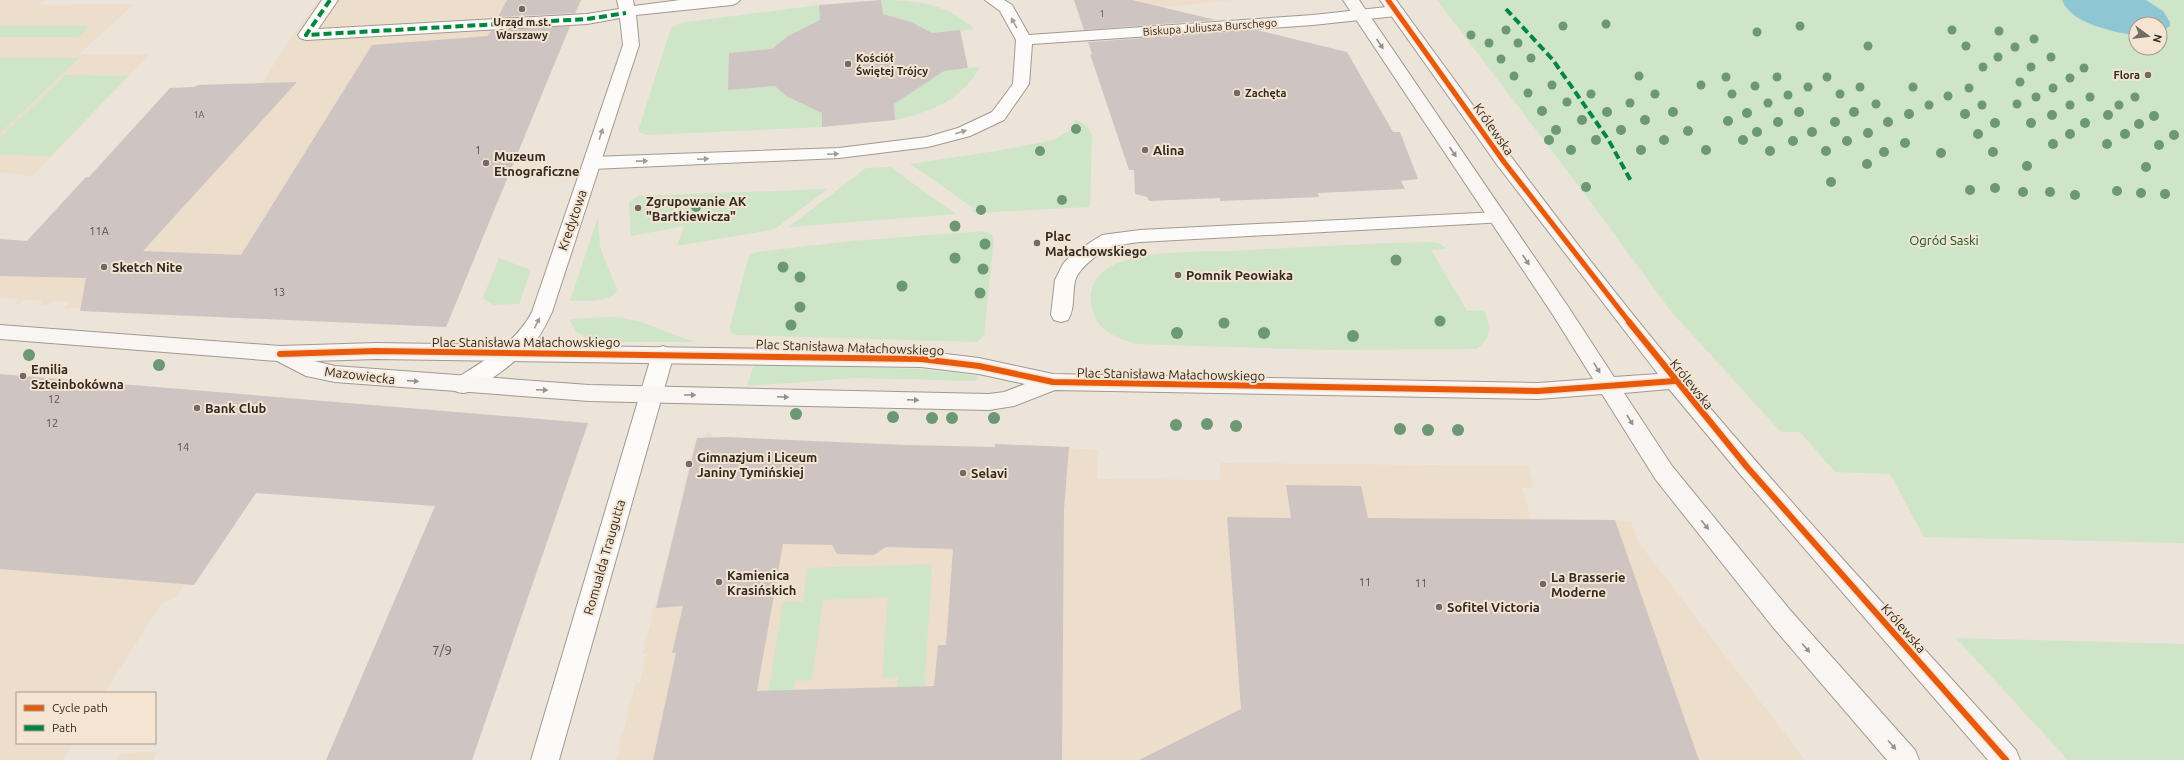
<svg xmlns="http://www.w3.org/2000/svg" width="2184" height="760" font-family="Ubuntu,sans-serif">
	<rect width="100%" height="100%" fill="#ece3d9"/>
	<g fill="#edddcb">
		<path d="M 0,0 L 42,0 L 38,5 L 134,4 L 79,54 L 149,55 L 32,176 L 0,172 Z"/>
		<path d="M 318,0 L 583,0 L 567,34 L 446,327 L 80,311 L 81,309 L 79,309 L 80,307 L 64,309 L 69,302 L 53,300 L 45,306 L 40,306 L 42,301 L 25,299 L 19,304 L 15,303 L 18,299 L 0,298 L 0,270 L 51,216 L 207,181 L 278,57 Z"/>
		<path d="M 1074,0 L 1233,0 L 1125,11 L 1130,18 L 1079,23 L 1081,21 Z"/>
		<path d="M 0,375 L 315,400 L 175,598 L 162,603 L 104,693 L 17,693 L 17,743 L 73,743 L 62,760 L 0,760 Z"/>
		<path d="M 709,432 L 715,437 L 782,440 L 982,447 L 995,447 L 995,444 L 1098,450 L 1097,479 L 1221,480 L 1220,463 L 1528,466 L 1534,488 L 1522,488 L 1531,519 L 1631,521 L 1638,542 L 1805,760 L 616,760 L 636,683 L 640,683 L 647,654 L 643,654 L 680,507 L 682,507 L 679,506 L 695,442 Z"/>
		<path d="M 157,752 L 153,760 L 116,760 L 120,753 Z"/>
	</g>
	<g fill="#cfe5c8" fill-rule="evenodd">
		<path d="M 881,0 C 917,0 947,4 974,29 L 930,35 L 911,22 L 883,16 Z"/>
		<path d="M 1437,0 L 2184,0 L 2184,543 L 1924,537 L 1890,474 L 1835,472 L 1800,432 L 1781,432 L 1670,310 L 1584,193 ZM 2136,24 L 2160,24 L 2160,48 L 2136,48 Z"/>
		<path d="M 819,5 L 820,21 L 788,36 L 728,90 L 775,86 C 790,99 803,104 822,107 L 822,127 L 646,135 L 638,131 L 671,28 L 680,23 Z"/>
		<path d="M 0,26 L 90,26 L 78,37 L 0,37 Z"/>
		<path d="M 0,58 L 79,58 L 0,133 Z"/>
		<path d="M 980,67 C 962,100 930,112 895,120 L 893,100 L 938,71 Z"/>
		<path d="M 65,75 L 128,76 L 51,156 L 0,155 L 0,138 Z"/>
		<path d="M 1075,119 L 1088,127 L 1092,136 L 1090,207 L 975,213 L 971,209 L 975,209 L 910,164 L 996,151 L 1054,140 L 1070,130 Z"/>
		<path d="M 890,167 L 956,214 L 789,227 L 866,168 Z"/>
		<path d="M 827,189 L 775,229 L 677,246 L 684,226 L 631,236 L 629,202 L 638,196 Z"/>
		<path d="M 598,217 L 600,247 L 617,290 C 609,304 585,300 570,301 Z"/>
		<path d="M 984,231 L 991,234 L 994,237 L 984,336 L 977,342 L 738,335 L 731,333 L 730,327 L 747,262 L 750,255 L 756,252 L 852,241 Z"/>
		<path d="M 1431,242 L 1439,243 L 1447,249 L 1431,250 L 1467,311 L 1484,310 C 1491,327 1492,338 1476,349 L 1328,350 L 1137,344 C 1122,340 1102,333 1095,317 C 1083,291 1096,270 1123,261 C 1150,251 1198,252 1228,251 C 1296,248 1363,243 1431,242 Z"/>
		<path d="M 499,258 L 528,269 L 530,273 L 519,304 L 494,305 L 483,298 Z"/>
		<path d="M 608,317 C 640,316 666,335 698,342 L 612,342 L 589,339 L 576,332 L 569,319 Z"/>
		<path d="M 754,364 L 919,369 L 977,375 L 979,378 L 975,381 L 856,378 L 747,386 Z"/>
		<path d="M 932,564 L 924,694 L 897,695 L 898,677 L 882,678 L 888,597 L 823,600 L 812,680 L 795,681 L 792,697 L 767,699 L 783,602 L 802,602 L 808,568 Z"/>
		<path d="M 1956,638 L 2184,644 L 2184,760 L 2068,760 Z"/>
	</g>
	<path fill="#8ec7d3" d="M 2062,0 L 2146,0 L 2163,11 L 2170,22 L 2170,26 L 2160,33 L 2160,24 L 2136,24 L 2136,35 C 2115,33 2070,23 2062,0 Z"/>
	<g fill="#cec5c2" fill-rule="evenodd">
		<path d="M 507,0 L 581,0 L 575,13 L 498,17 Z"/>
		<path d="M 881,0 L 883,14 L 911,22 L 932,33 L 960,30 L 968,68 L 944,71 L 894,104 L 895,120 L 822,127 L 822,113 L 786,96 L 775,86 L 728,90 L 729,53 L 772,49 L 788,36 L 820,20 L 819,5 Z"/>
		<path d="M 1074,0 L 1132,0 L 1216,20 L 1084,30 Z"/>
		<path d="M 570,26 L 446,327 L 80,311 L 86,278 L 0,276 L 0,239 L 27,241 L 86,177 L 89,177 L 170,88 L 194,87 L 198,85 L 297,82 L 143,251 L 241,255 L 372,45 L 488,36 L 491,31 Z"/>
		<path d="M 1257,30 L 1347,52 L 1393,132 L 1400,132 L 1418,179 L 1401,181 L 1405,189 L 1318,193 L 1319,197 L 1220,201 L 1220,198 L 1149,201 L 1147,197 L 1135,194 L 1134,170 L 1129,170 L 1090,54 L 1092,54 L 1088,42 Z"/>
		<path d="M 0,374 L 588,423 L 472,760 L 326,760 L 435,506 L 256,493 L 194,585 L 0,569 Z"/>
		<path d="M 726,437 L 903,445 L 995,447 L 995,444 L 1069,447 L 1064,509 L 1062,760 L 653,760 L 676,653 L 672,653 L 683,606 L 656,608 L 697,438 ZM 783,544 L 832,545 L 837,554 L 874,555 L 886,547 L 953,549 L 946,645 L 938,645 L 934,686 L 757,691 Z"/>
		<path d="M 1286,485 L 1361,486 L 1368,518 L 1615,520 L 1699,760 L 1139,760 L 1241,709 L 1227,517 L 1291,518 Z"/>
	</g>
	<g fill="none" stroke-linecap="round" stroke-linejoin="round">
		<defs>
			<g id="lane">
				<path d="M 985,0 L 1004,0 L 1012,5 L 1029,35 L 1313,15 L 1396,6 L 1402,8 L 1404,11 L 1402,14 L 1396,16 L 1313,25 L 1032,44 L 1029,84 L 1004,120 L 970,136 L 928,147 L 839,158 L 592,169 L 586,167 L 583,163 L 586,159 L 592,157 L 839,148 L 927,137 L 958,128 L 992,112 L 1013,84 L 1016,40 L 1000,11 Z"/>
				<path d="M 1498,212 L 1505,214 L 1508,218 L 1505,222 L 1140,242 C 1132,243 1123,244 1115,246 C 1103,249 1078,268 1075,281 C 1072,294 1075,309 1068,320 L 1061,322 L 1054,320 L 1051,315 L 1055,280 L 1063,264 L 1072,254 L 1102,235 L 1140,230 Z"/>
			</g>
			<g id="street">
				<path d="M 322,0 L 338,0 L 318,29 L 587,14 L 619,9 L 617,0 L 633,0 L 634,6 L 680,0 L 740,0 L 737,3 L 732,5 L 636,15 L 639,45 L 552,312 C 547,322 542,333 535,342 C 525,354 480,391 464,393 C 461,393 458,392 455,391 L 452,385 L 455,379 C 485,360 515,344 532,312 L 623,45 L 620,18 L 587,24 L 306,40 L 300,38 L 298,35 Z"/>
				<path d="M 663,346 L 671,349 L 674,354 L 559,760 L 531,760 L 652,354 L 655,349 Z"/>
			</g>
			<path id="secondary" d="M 1343,0 L 1359,0 L 1567,305 L 1614,377 L 1658,374 L 1498,166 L 1380,0 L 1396,0 C 1489,128 1583,256 1684,377 C 1791,505 1905,627 2016,750 L 2020,760 L 1988,760 L 1739,473 L 1669,389 L 1624,393 L 1672,466 L 1790,610 L 1915,750 L 1919,760 L 1887,760 L 1772,626 L 1656,480 L 1602,394 L 1538,399 L 1055,390 L 1014,406 L 989,410 L 589,401 L 335,382 L 306,376 L 277,361 L 0,339 L 0,325 L 280,346 L 376,343 L 921,351 L 979,358 L 1053,374 L 1538,383 L 1593,379 L 1553,315 ZM 376,359 L 921,367 L 979,374 L 1025,384 L 1004,392 L 989,394 L 589,385 L 335,366 L 314,361 Z"/>
		</defs>
		<use href="#lane" stroke="#a09a92" stroke-width="2"/>
		<use href="#street" stroke="#a09a92" stroke-width="2"/>
		<use href="#secondary" stroke="#a09a92" stroke-width="2"/>
		<use href="#lane" fill="#fcfbf9" fill-rule="evenodd"/>
		<use href="#street" fill="#fcfbf9" fill-rule="evenodd"/>
		<use href="#secondary" fill="#f9f5f2" fill-rule="evenodd"/>
		<g stroke="#00873e" stroke-width="4" stroke-dasharray="8 4" stroke-linecap="butt">
			<path d="M 330,0 L 306,35 L 587,19 L 626,13"/>
			<path d="M 1506,9 L 1553,60 L 1608,139 L 1631,181"/>
		</g>
		<defs>
			<path id="cycleway-far1" d="M 1388,0 L 1504,162 L 1630,323"/>
			<g id="cycleway">
				<path d="M 1629,322 L 1747,467 L 2006,760"/>
				<path d="M 280,354 L 376,351 L 921,359 L 979,366 L 1053,382 L 1538,391 L 1675,381"/>
			</g>
		</defs>
		<use href="#cycleway-far1" stroke="#f4e4d1" stroke-width="7"/>
		<use href="#cycleway" stroke="#f4e4d1" stroke-width="9"/>
		<use href="#cycleway-far1" stroke="#e8590c" stroke-width="5"/>
		<use href="#cycleway" stroke="#e8590c" stroke-width="6"/>
	</g>
	<g fill="#6c9873">
		<circle cx="1606" cy="24" r="4.5"/>
		<circle cx="1563" cy="26" r="4.5"/>
		<circle cx="1800" cy="26" r="4.5"/>
		<circle cx="1506" cy="30" r="4.5"/>
		<circle cx="1952" cy="30" r="4.5"/>
		<circle cx="1999" cy="31" r="4.5"/>
		<circle cx="1757" cy="32" r="4.5"/>
		<circle cx="1471" cy="35" r="4.5"/>
		<circle cx="2034" cy="39" r="4.5"/>
		<circle cx="1489" cy="43" r="4.5"/>
		<circle cx="1518" cy="43" r="4.5"/>
		<circle cx="1868" cy="46" r="4.5"/>
		<circle cx="1966" cy="46" r="4.5"/>
		<circle cx="2015" cy="47" r="4.5"/>
		<circle cx="1998" cy="57" r="4.5"/>
		<circle cx="2051" cy="57" r="4.5"/>
		<circle cx="1531" cy="58" r="4.5"/>
		<circle cx="1501" cy="59" r="4.5"/>
		<circle cx="1983" cy="67" r="4.5"/>
		<circle cx="2031" cy="67" r="4.5"/>
		<circle cx="2084" cy="68" r="4.5"/>
		<circle cx="1514" cy="76" r="4.5"/>
		<circle cx="1639" cy="76" r="4.5"/>
		<circle cx="1726" cy="77" r="4.5"/>
		<circle cx="1777" cy="77" r="4.5"/>
		<circle cx="1827" cy="77" r="4.5"/>
		<circle cx="2070" cy="78" r="4.5"/>
		<circle cx="2020" cy="82" r="4.5"/>
		<circle cx="1552" cy="85" r="4.5"/>
		<circle cx="1701" cy="85" r="4.5"/>
		<circle cx="1755" cy="86" r="4.5"/>
		<circle cx="1808" cy="87" r="4.5"/>
		<circle cx="1860" cy="87" r="4.5"/>
		<circle cx="1913" cy="87" r="4.5"/>
		<circle cx="1969" cy="88" r="4.5"/>
		<circle cx="2053" cy="88" r="4.5"/>
		<circle cx="1528" cy="93" r="4.5"/>
		<circle cx="1591" cy="94" r="4.5"/>
		<circle cx="1655" cy="94" r="4.5"/>
		<circle cx="1732" cy="94" r="4.5"/>
		<circle cx="1840" cy="94" r="4.5"/>
		<circle cx="1788" cy="95" r="4.5"/>
		<circle cx="1948" cy="96" r="4.5"/>
		<circle cx="2036" cy="97" r="4.5"/>
		<circle cx="2090" cy="97" r="4.5"/>
		<circle cx="2135" cy="97" r="4.5"/>
		<circle cx="1567" cy="102" r="4.5"/>
		<circle cx="1630" cy="103" r="4.5"/>
		<circle cx="1768" cy="103" r="4.5"/>
		<circle cx="1876" cy="104" r="4.5"/>
		<circle cx="2017" cy="104" r="4.5"/>
		<circle cx="1929" cy="105" r="4.5"/>
		<circle cx="1982" cy="105" r="4.5"/>
		<circle cx="2070" cy="105" r="4.5"/>
		<circle cx="2119" cy="105" r="4.5"/>
		<circle cx="1542" cy="111" r="5"/>
		<circle cx="1607" cy="112" r="5"/>
		<circle cx="1673" cy="112" r="5"/>
		<circle cx="1799" cy="112" r="5"/>
		<circle cx="1854" cy="112" r="5"/>
		<circle cx="1747" cy="113" r="5"/>
		<circle cx="1909" cy="114" r="5"/>
		<circle cx="1965" cy="114" r="5"/>
		<circle cx="2052" cy="115" r="5"/>
		<circle cx="2108" cy="115" r="5"/>
		<circle cx="2154" cy="116" r="5"/>
		<circle cx="1582" cy="120" r="5"/>
		<circle cx="1645" cy="120" r="5"/>
		<circle cx="1728" cy="121" r="5"/>
		<circle cx="1778" cy="122" r="5"/>
		<circle cx="1835" cy="122" r="5"/>
		<circle cx="1888" cy="122" r="5"/>
		<circle cx="1995" cy="123" r="5"/>
		<circle cx="2031" cy="123" r="5"/>
		<circle cx="2085" cy="123" r="5"/>
		<circle cx="2139" cy="124" r="5"/>
		<circle cx="1076" cy="129" r="5"/>
		<circle cx="1556" cy="130" r="5"/>
		<circle cx="1621" cy="130" r="5"/>
		<circle cx="1688" cy="131" r="5"/>
		<circle cx="1757" cy="132" r="5"/>
		<circle cx="1812" cy="132" r="5"/>
		<circle cx="1868" cy="133" r="5"/>
		<circle cx="1978" cy="134" r="5"/>
		<circle cx="2070" cy="134" r="5"/>
		<circle cx="2125" cy="134" r="5"/>
		<circle cx="2174" cy="135" r="5"/>
		<circle cx="1549" cy="140" r="5"/>
		<circle cx="1596" cy="140" r="5"/>
		<circle cx="1664" cy="140" r="5"/>
		<circle cx="1743" cy="140" r="5"/>
		<circle cx="1793" cy="141" r="5"/>
		<circle cx="1847" cy="141" r="5"/>
		<circle cx="1905" cy="143" r="5"/>
		<circle cx="2053" cy="144" r="5"/>
		<circle cx="2107" cy="144" r="5"/>
		<circle cx="2159" cy="145" r="5"/>
		<circle cx="1571" cy="150" r="5"/>
		<circle cx="1641" cy="150" r="5"/>
		<circle cx="1706" cy="150" r="5"/>
		<circle cx="1040" cy="151" r="5"/>
		<circle cx="1770" cy="151" r="5"/>
		<circle cx="1826" cy="151" r="5"/>
		<circle cx="1884" cy="152" r="5"/>
		<circle cx="1993" cy="152" r="5"/>
		<circle cx="1941" cy="153" r="5"/>
		<circle cx="1867" cy="164" r="5"/>
		<circle cx="2027" cy="166" r="5"/>
		<circle cx="2146" cy="167" r="5"/>
		<circle cx="1831" cy="182" r="5"/>
		<circle cx="1586" cy="187" r="5"/>
		<circle cx="1995" cy="188" r="5"/>
		<circle cx="1970" cy="190" r="5"/>
		<circle cx="2117" cy="191" r="5"/>
		<circle cx="2023" cy="192" r="5"/>
		<circle cx="2050" cy="192" r="5"/>
		<circle cx="2141" cy="193" r="5"/>
		<circle cx="2165" cy="194" r="5"/>
		<circle cx="2075" cy="195" r="5"/>
		<circle cx="1062" cy="200" r="5"/>
		<circle cx="696" cy="207" r="5"/>
		<circle cx="981" cy="210" r="5"/>
		<circle cx="955" cy="226" r="5.5"/>
		<circle cx="985" cy="244" r="5.5"/>
		<circle cx="955" cy="258" r="5.5"/>
		<circle cx="1396" cy="260" r="5.5"/>
		<circle cx="783" cy="267" r="5.5"/>
		<circle cx="983" cy="269" r="5.5"/>
		<circle cx="800" cy="277" r="5.5"/>
		<circle cx="902" cy="286" r="5.5"/>
		<circle cx="980" cy="293" r="5.5"/>
		<circle cx="800" cy="307" r="5.5"/>
		<circle cx="1440" cy="321" r="5.5"/>
		<circle cx="1224" cy="323" r="5.5"/>
		<circle cx="791" cy="325" r="5.5"/>
		<circle cx="1177" cy="333" r="6"/>
		<circle cx="1264" cy="333" r="6"/>
		<circle cx="1353" cy="336" r="6"/>
		<circle cx="29" cy="355" r="6"/>
		<circle cx="159" cy="365" r="6"/>
		<circle cx="796" cy="414" r="6"/>
		<circle cx="893" cy="417" r="6"/>
		<circle cx="932" cy="418" r="6"/>
		<circle cx="952" cy="418" r="6"/>
		<circle cx="994" cy="418" r="6"/>
		<circle cx="1207" cy="424" r="6"/>
		<circle cx="1176" cy="425" r="6"/>
		<circle cx="1236" cy="426" r="6"/>
		<circle cx="1400" cy="429" r="6"/>
		<circle cx="1428" cy="430" r="6"/>
		<circle cx="1458" cy="430" r="6"/>
	</g>
	<defs><path id="oneway-solid" d="M-6-.8H1V-3.2L6.5 0L1 3.2V.8H-6Z"/></defs>
	<g fill="#a09d99">
		<use href="#oneway-solid" transform="translate(1014 23) rotate(-120)"/>
		<use href="#oneway-solid" transform="translate(961 132) rotate(-18)"/>
		<use href="#oneway-solid" transform="translate(601 134) rotate(-72)"/>
		<use href="#oneway-solid" transform="translate(833 154) rotate(-3)"/>
		<use href="#oneway-solid" transform="translate(703 159) rotate(-2)"/>
		<use href="#oneway-solid" transform="translate(642 161) rotate(-1)"/>
		<use href="#oneway-solid" transform="translate(537 323) rotate(-64)"/>
	</g>
	<g fill="#94908a">
		<use href="#oneway-solid" transform="translate(1380 44) rotate(56)"/>
		<use href="#oneway-solid" transform="translate(1453 152) rotate(56)"/>
		<use href="#oneway-solid" transform="translate(1526 260) rotate(56)"/>
		<use href="#oneway-solid" transform="translate(1597 368) rotate(58)"/>
		<use href="#oneway-solid" transform="translate(413 381) rotate(4)"/>
		<use href="#oneway-solid" transform="translate(542 390) rotate(3)"/>
		<use href="#oneway-solid" transform="translate(690 395)"/>
		<use href="#oneway-solid" transform="translate(783 397) rotate(2)"/>
		<use href="#oneway-solid" transform="translate(913 400) rotate(2)"/>
		<use href="#oneway-solid" transform="translate(1630 420) rotate(58)"/>
		<use href="#oneway-solid" transform="translate(1705 525) rotate(51)"/>
		<use href="#oneway-solid" transform="translate(1806 648) rotate(49)"/>
		<use href="#oneway-solid" transform="translate(1892 745) rotate(49)"/>
	</g>
	<g fill="#726b63" stroke="#f4e4d1" stroke-width="1.5">
		<circle cx="522" cy="9" r="4"/>
		<circle cx="848" cy="64" r="4"/>
		<circle cx="2148" cy="75" r="4"/>
		<circle cx="1237" cy="93" r="4"/>
		<circle cx="1145" cy="150" r="4"/>
		<circle cx="486" cy="163" r="4"/>
		<circle cx="638" cy="208" r="4"/>
		<circle cx="1037" cy="243" r="4"/>
		<circle cx="104" cy="267" r="4"/>
		<circle cx="1178" cy="275" r="4"/>
		<circle cx="23" cy="376" r="4"/>
		<circle cx="197" cy="408" r="4"/>
		<circle cx="689" cy="464" r="4"/>
		<circle cx="963" cy="473" r="4"/>
		<circle cx="719" cy="582" r="4"/>
		<circle cx="1543" cy="584" r="4"/>
		<circle cx="1439" cy="607" r="4"/>
	</g>
	<g text-anchor="middle" stroke-width="4" stroke-linejoin="round" paint-order="stroke">
		<g font-size="9" fill="#58524b">
			<text x="1102" y="17">1</text>
			<text x="199" y="118">1A</text>
		</g>
		<g font-size="11" font-weight="bold" fill="#302b23" stroke="#f4e4d1" text-anchor="start">
			<text x="522" y="26" text-anchor="middle">Urząd m.st.<tspan x="522" dy="13">Warszawy</tspan></text>
			<text x="856" y="62">Kościół<tspan x="856" dy="13">Świętej Trójcy</tspan></text>
			<text x="2140" y="79" text-anchor="end">Flora</text>
			<text x="1245" y="97">Zachęta</text>
		</g>
		<g font-size="11" fill="#302b23" stroke="#f4e4d1">
			<text transform="translate(1210 27) rotate(-4)" y="4">Biskupa Juliusza Burschego</text>
		</g>
		<g font-size="11" fill="#58524b">
			<text x="478" y="154">1</text>
			<text x="99" y="235">11A</text>
			<text x="279" y="296">13</text>
			<text x="54" y="403">12</text>
			<text x="52" y="427">12</text>
			<text x="183" y="451">14</text>
			<text x="1365" y="586">11</text>
			<text x="1421" y="587">11</text>
		</g>
		<g font-size="13" fill="#302b23" stroke="#f4e4d1">
			<text transform="translate(1494 129) rotate(55)" y="5">Królewska</text>
			<text transform="translate(572 220) rotate(-71)" y="5">Kredytowa</text>
			<text x="526" y="347">Plac Stanisława Małachowskiego</text>
			<text transform="translate(850 347) rotate(2)" y="5">Plac Stanisława Małachowskiego</text>
			<text transform="translate(1171 374) rotate(1)" y="5">Plac Stanisława Małachowskiego</text>
			<text transform="translate(360 375) rotate(7)" y="5">Mazowiecka</text>
			<text transform="translate(1692 384) rotate(51)" y="5">Królewska</text>
			<text transform="translate(604 557) rotate(-74)" y="5">Romualda Traugutta</text>
			<text transform="translate(1904 628) rotate(49)" y="5">Królewska</text>
		</g>
		<g font-size="13" font-weight="bold" fill="#302b23" stroke="#f4e4d1" text-anchor="start">
			<text x="1153" y="155">Alina</text>
			<text x="494" y="161">Muzeum<tspan x="494" dy="15">Etnograficzne</tspan></text>
			<text x="646" y="206">Zgrupowanie AK<tspan x="646" dy="15">"Bartkiewicza"</tspan></text>
			<text x="1045" y="241">Plac<tspan x="1045" dy="15">Małachowskiego</tspan></text>
			<text x="112" y="272">Sketch Nite</text>
			<text x="1186" y="280">Pomnik Peowiaka</text>
			<text x="31" y="374">Emilia<tspan x="31" dy="15">Szteinbokówna</tspan></text>
			<text x="205" y="413">Bank Club</text>
			<text x="697" y="462">Gimnazjum i Liceum<tspan x="697" dy="15">Janiny Tymińskiej</tspan></text>
			<text x="971" y="478">Selavi</text>
			<text x="727" y="580">Kamienica<tspan x="727" dy="15">Krasińskich</tspan></text>
			<text x="1551" y="582">La Brasserie<tspan x="1551" dy="15">Moderne</tspan></text>
			<text x="1447" y="612">Sofitel Victoria</text>
		</g>
		<g font-size="13" fill="#045b20" stroke="#f4e4d1">
			<text x="1944" y="245">Ogród Saski</text>
		</g>
		<g font-size="13" fill="#58524b">
			<text x="442" y="655">7/9</text>
		</g>
	</g>
	<rect x="16" y="692" width="140" height="52" fill="#f4e4d1" stroke="#a69a8b"/>
	<rect x="24" y="705" width="20" height="6" fill="#e8590c" stroke="#a69a8b"/>
	<text x="52" y="712" font-size="12" fill="#302b23">Cycle path</text>
	<rect x="24" y="725" width="20" height="6" fill="#00873e" stroke="#a69a8b"/>
	<text x="52" y="732" font-size="12" fill="#302b23">Path</text>
	<g transform="translate(2148 36) rotate(105)"><circle r="19" fill="#f4e4d1" stroke="#a69a8b"/>
	<path d="M0-3L7 15L0 10L-7 15Z" fill="#726b63"/>
	<text y="-6" font-size="11" font-weight="bold" text-anchor="middle" fill="#302b23">N</text>
	</g>
</svg>
